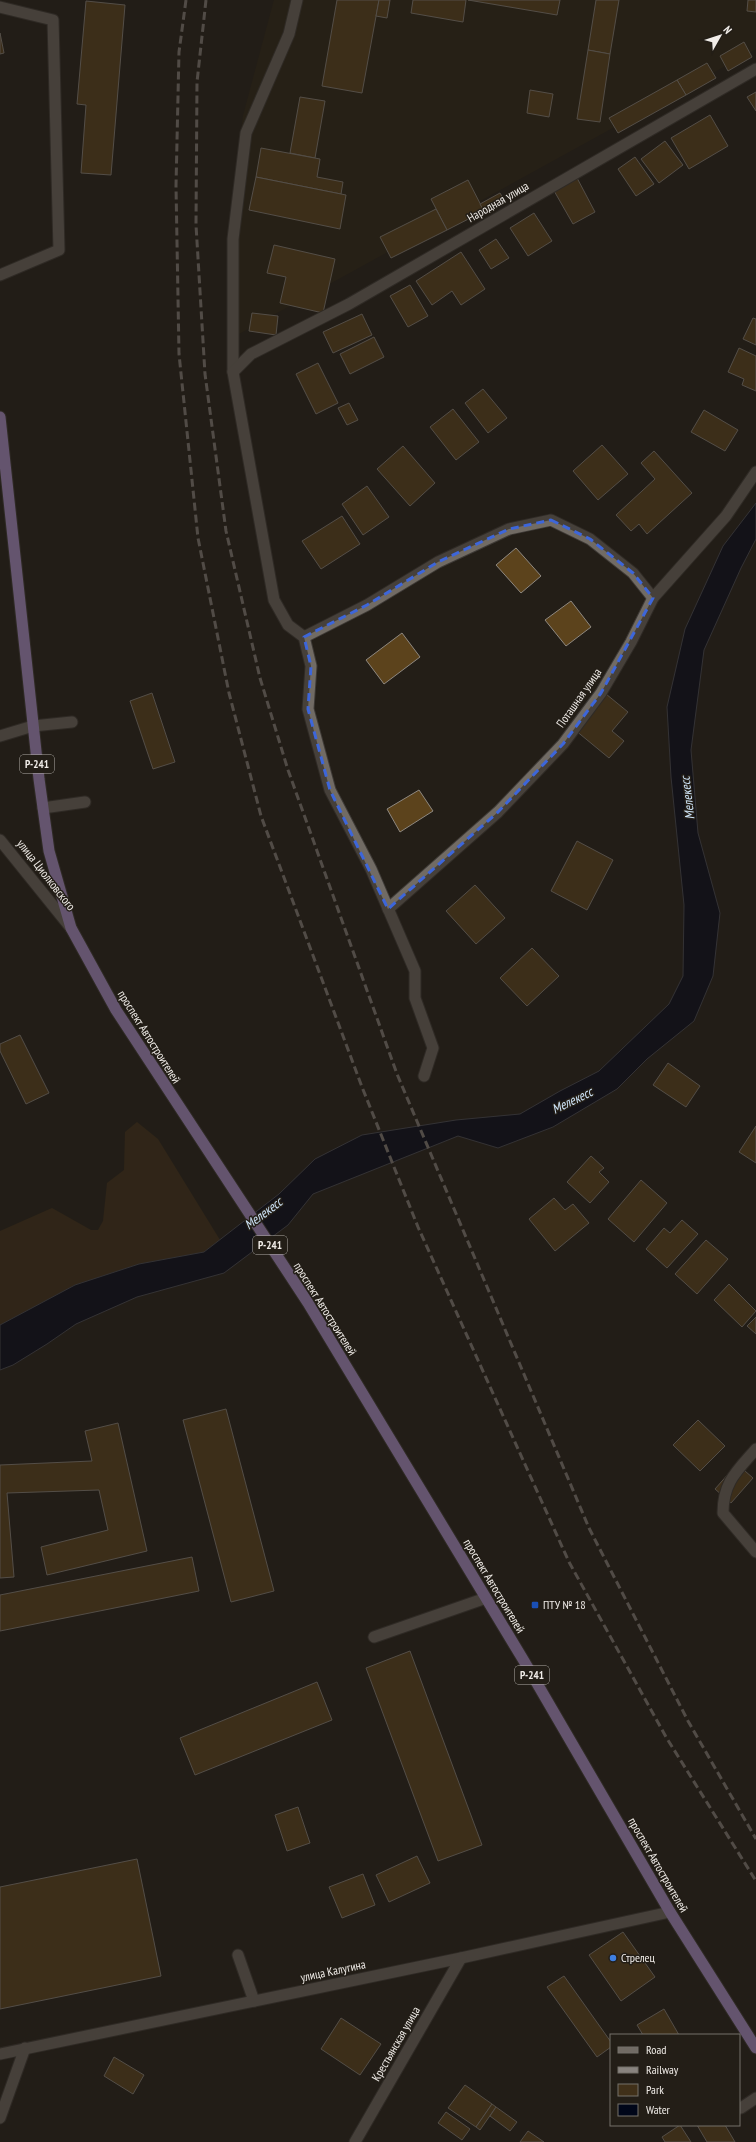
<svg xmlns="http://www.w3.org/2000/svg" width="756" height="2142" font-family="'PT Sans Narrow',sans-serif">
	<rect width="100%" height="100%" fill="#231e17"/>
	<path fill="#2c2514" d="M 274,0 L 756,0 L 756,49 L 235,336 L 229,242 L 243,116 Z"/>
	<path fill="#403019" d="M 137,1122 L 158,1139 L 220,1240 L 204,1252 L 139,1264 L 75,1285 L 0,1325 L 0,1231 L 52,1208 L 91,1230 L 98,1230 L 103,1221 L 107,1183 L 124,1170 L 125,1132 Z"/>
	<path fill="#000619" stroke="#484b57" d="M 756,503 L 756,539 L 741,568 L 704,650 L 691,750 L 698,833 L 720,913 L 713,976 L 694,1021 L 647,1059 L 617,1089 L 553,1127 L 498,1148 L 458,1136 L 313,1194 L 288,1225 L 224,1273 L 137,1297 L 76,1324 L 47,1344 L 13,1365 L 0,1370 L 0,1325 L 75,1285 L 139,1264 L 204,1252 L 279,1194 L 315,1159 L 362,1135 L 456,1120 L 520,1114 L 560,1091 L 599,1071 L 669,1004 L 683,976 L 684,905 L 671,777 L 667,707 L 685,629 L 723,546 Z"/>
	<g fill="#5c431c" stroke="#8e8880">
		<path d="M 337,0 L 379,0 L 362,93 L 322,86 Z"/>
		<path d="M 379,0 L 390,0 L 387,18 L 376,16 Z"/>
		<path d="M 413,0 L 466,0 L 463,22 L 411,13 Z"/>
		<path d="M 468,0 L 560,0 L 557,15 Z"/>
		<path d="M 596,0 L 619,0 L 610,54 L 588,50 Z"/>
		<path d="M 748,0 L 756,0 L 756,12 L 747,11 Z"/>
		<path d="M 86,1 L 125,5 L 111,175 L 81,173 L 86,105 L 77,104 Z"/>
		<path d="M 0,33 L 4,53 L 0,54 Z"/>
		<path d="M 744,42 L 752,57 L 728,71 L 720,56 Z"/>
		<path d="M 588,50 L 610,54 L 600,122 L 577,119 Z"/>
		<path d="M 707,63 L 716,78 L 686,95 L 677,80 Z"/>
		<path d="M 677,80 L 686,95 L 618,133 L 609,118 Z"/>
		<path d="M 530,90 L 553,94 L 549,117 L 527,113 Z"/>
		<path d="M 756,92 L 756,111 L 747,97 Z"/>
		<path d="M 300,97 L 325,101 L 315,158 L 290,153 Z"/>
		<path d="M 710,115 L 728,146 L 689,169 L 671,138 Z"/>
		<path d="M 665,141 L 683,165 L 659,183 L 641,159 Z"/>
		<path d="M 261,148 L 320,159 L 317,177 L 343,182 L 341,194 L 256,177 Z"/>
		<path d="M 635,157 L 654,184 L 636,196 L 618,169 Z"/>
		<path d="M 576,176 L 595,212 L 573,224 L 553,189 Z"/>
		<path d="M 256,177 L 346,195 L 340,229 L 249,210 Z"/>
		<path d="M 468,180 L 484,211 L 447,230 L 431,199 Z"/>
		<path d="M 500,193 L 504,200 L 484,211 L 480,204 Z"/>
		<path d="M 436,209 L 447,230 L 391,258 L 380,237 Z"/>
		<path d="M 534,213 L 552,241 L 528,256 L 510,228 Z"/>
		<path d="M 496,239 L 509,258 L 491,269 L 479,250 Z"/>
		<path d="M 274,245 L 335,259 L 323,313 L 280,303 L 286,277 L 267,273 Z"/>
		<path d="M 461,252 L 485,289 L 461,305 L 452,291 L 432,305 L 416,281 Z"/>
		<path d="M 410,285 L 428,316 L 408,327 L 390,296 Z"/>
		<path d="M 252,313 L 278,316 L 276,335 L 249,331 Z"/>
		<path d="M 362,314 L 372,335 L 333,353 L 323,332 Z"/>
		<path d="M 753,318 L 756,319 L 756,345 L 743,339 Z"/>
		<path d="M 374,337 L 384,357 L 350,374 L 340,354 Z"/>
		<path d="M 739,348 L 756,356 L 756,391 L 742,385 L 744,379 L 728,372 Z"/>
		<path d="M 318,363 L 338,403 L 316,414 L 296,374 Z"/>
		<path d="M 483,389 L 507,418 L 488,433 L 465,403 Z"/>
		<path d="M 349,403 L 358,420 L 347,425 L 338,408 Z"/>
		<path d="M 453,409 L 479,442 L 456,460 L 430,427 Z"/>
		<path d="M 704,410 L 738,430 L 725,451 L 691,432 Z"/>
		<path d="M 602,445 L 628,474 L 598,500 L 573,471 Z"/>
		<path d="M 403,446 L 435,483 L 410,506 L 377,469 Z"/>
		<path d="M 654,451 L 692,493 L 647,534 L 639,524 L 631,531 L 616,515 L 655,479 L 641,463 Z"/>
		<path d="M 367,486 L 389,517 L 363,535 L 342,504 Z"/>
		<path d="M 342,516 L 360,544 L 321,569 L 302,541 Z"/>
		<path d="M 516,548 L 541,576 L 521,593 L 496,565 Z"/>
		<path d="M 571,601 L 591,627 L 566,646 L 545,620 Z"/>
		<path d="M 402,633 L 420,657 L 384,684 L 366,660 Z"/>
		<path d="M 152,693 L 175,762 L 153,769 L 130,701 Z"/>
		<path d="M 606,694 L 628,712 L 612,731 L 624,741 L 609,758 L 575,730 Z"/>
		<path d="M 419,790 L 433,811 L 400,832 L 387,809 Z"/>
		<path d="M 577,841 L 613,860 L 587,910 L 551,891 Z"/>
		<path d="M 475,885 L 505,918 L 476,944 L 446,911 Z"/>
		<path d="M 532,948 L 559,976 L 527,1006 L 500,978 Z"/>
		<path d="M 20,1035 L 49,1093 L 26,1104 L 0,1051 L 0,1044 Z"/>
		<path d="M 668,1063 L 700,1086 L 686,1107 L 653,1085 Z"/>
		<path d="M 756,1126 L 756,1163 L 739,1152 Z"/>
		<path d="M 591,1156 L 604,1168 L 599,1172 L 609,1182 L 590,1203 L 567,1182 Z"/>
		<path d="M 641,1180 L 667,1203 L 634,1242 L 608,1219 Z"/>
		<path d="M 554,1198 L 565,1210 L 573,1204 L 589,1223 L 555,1251 L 529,1219 Z"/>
		<path d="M 682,1220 L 698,1234 L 667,1268 L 646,1249 L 664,1228 L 670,1233 Z"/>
		<path d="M 706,1240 L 728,1259 L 697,1294 L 675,1274 Z"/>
		<path d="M 729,1284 L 756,1311 L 742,1327 L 714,1300 Z"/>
		<path d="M 756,1317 L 756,1334 L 747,1326 Z"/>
		<path d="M 226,1409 L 274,1591 L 231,1602 L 183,1420 Z"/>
		<path d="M 698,1420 L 725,1446 L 700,1471 L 673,1445 Z"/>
		<path d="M 118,1423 L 147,1551 L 47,1575 L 41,1547 L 108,1530 L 99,1490 L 7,1493 L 14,1577 L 0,1578 L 0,1465 L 92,1461 L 85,1431 Z"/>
		<path d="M 737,1464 L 753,1478 L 731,1503 L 715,1489 Z"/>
		<path d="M 192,1557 L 199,1591 L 0,1631 L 0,1595 Z"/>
		<path d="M 410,1651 L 482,1845 L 438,1861 L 366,1668 Z"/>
		<path d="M 317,1682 L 332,1720 L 195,1775 L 180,1738 Z"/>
		<path d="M 298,1807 L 310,1843 L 287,1851 L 275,1815 Z"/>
		<path d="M 417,1856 L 430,1883 L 389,1902 L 376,1875 Z"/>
		<path d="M 137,1859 L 161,1976 L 0,2009 L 0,1887 Z"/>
		<path d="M 363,1874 L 375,1905 L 342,1918 L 329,1887 Z"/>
		<path d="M 623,1932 L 655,1977 L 621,2001 L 589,1955 Z"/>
		<path d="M 564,1976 L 611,2042 L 611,2047 L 597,2057 L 547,1987 Z"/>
		<path d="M 664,2009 L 679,2035 L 643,2035 L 637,2025 Z"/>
		<path d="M 341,2018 L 381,2044 L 360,2075 L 321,2049 Z"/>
		<path d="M 114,2057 L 144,2075 L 133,2094 L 104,2076 Z"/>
		<path d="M 465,2085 L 492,2104 L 476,2127 L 448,2108 Z"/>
		<path d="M 492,2104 L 496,2107 L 480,2130 L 476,2127 Z"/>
		<path d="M 496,2107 L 517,2122 L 510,2131 L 490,2116 Z"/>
		<path d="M 446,2112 L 470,2129 L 462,2140 L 438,2123 Z"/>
		<path d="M 680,2125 L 691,2142 L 665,2142 L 662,2137 Z"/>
		<path d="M 697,2125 L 725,2125 L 735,2142 L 707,2142 Z"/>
		<path d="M 528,2131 L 544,2142 L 520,2142 Z"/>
	</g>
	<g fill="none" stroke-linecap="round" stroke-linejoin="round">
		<defs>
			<g id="service">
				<path d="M 0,7 L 53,20 L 59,250 L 0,275"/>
				<path d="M 233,372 L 233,239 L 246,133 L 289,34 L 297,0"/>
				<path d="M 33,726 L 72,722"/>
				<path d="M 43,808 L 85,802"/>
				<path d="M 374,1637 L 486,1598"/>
				<path d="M 238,1955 L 254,2001"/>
				<path d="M 741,2108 L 756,2098"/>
			</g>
			<g id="minor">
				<path d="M 304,637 L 367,605 L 438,562 L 509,529 L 551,520 L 590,539 L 633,573 L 653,598"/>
				<path d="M 388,909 L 498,812 L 563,744 L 601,693 L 631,642 L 653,598 L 726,516 L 756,472"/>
				<path d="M 424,1076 L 433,1048 L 415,998 L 415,971 L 371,869 L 330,790 L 308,709 L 311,666 L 304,637 L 288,625 L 274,600 L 233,372 L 251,354 L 349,304 L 756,69"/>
				<path d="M 756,1449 C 737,1471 723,1482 723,1513 L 756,1552"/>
				<path d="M 0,2054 L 461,1958 L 670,1912"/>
				<path d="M 0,2118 L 25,2048"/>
				<path d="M 355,2142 L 461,1958"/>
			</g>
			<g id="tertiary">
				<path d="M 0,736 L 33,726"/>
				<path d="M 0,840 L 71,928"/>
			</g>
			<path id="trunk" d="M 0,417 L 39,779 L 49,851 L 71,928 L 116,1010 L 308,1303 L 524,1661 L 670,1912 L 756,2048"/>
		</defs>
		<use href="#service" stroke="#3e3a36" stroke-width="13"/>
		<use href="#minor" stroke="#3e3a36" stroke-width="13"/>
		<use href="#tertiary" stroke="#3e3a36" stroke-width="13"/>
		<use href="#trunk" stroke="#3e3a36" stroke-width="13"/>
		<use href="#service" stroke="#716b64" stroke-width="11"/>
		<use href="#minor" stroke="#716b64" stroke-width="11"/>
		<use href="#tertiary" stroke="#716b64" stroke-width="11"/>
		<use href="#trunk" stroke="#b498d8" stroke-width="11"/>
		<g stroke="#89847f" stroke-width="3" stroke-dasharray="8 4" stroke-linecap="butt">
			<path d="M 186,0 L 179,52 L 176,186 L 179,354 L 198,538 L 229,693 L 261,816 L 362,1087 L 418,1227 L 569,1562 L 666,1737 L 756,1881"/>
			<path d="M 206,0 L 197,82 L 196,225 L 205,374 L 226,531 L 260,678 L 288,770 L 397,1074 L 589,1528 L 688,1721 L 756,1839"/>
		</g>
	</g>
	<path d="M0 0H756V2142H0ZM 551,520 L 590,539 L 633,573 L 653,598 L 601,693 L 563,744 L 498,812 L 388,909 L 330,790 L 308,709 L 311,666 L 304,637 L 367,605 L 438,562 L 509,529 Z" fill="#231e17" fill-opacity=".55" fill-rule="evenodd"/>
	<path fill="none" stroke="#3d66da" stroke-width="3" stroke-dasharray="8 5" stroke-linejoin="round" d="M 551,520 L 590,539 L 633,573 L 653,598 L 601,693 L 563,744 L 498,812 L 388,909 L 330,790 L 308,709 L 311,666 L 304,637 L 367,605 L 438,562 L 509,529 Z"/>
	<rect fill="#1a4fb4" stroke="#231e17" stroke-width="1.5" x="531" y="1601" width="8" height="8" rx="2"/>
	<circle fill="#3f7fe0" stroke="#231e17" stroke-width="1.5" cx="613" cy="1958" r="4"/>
	<g text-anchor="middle" stroke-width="3" stroke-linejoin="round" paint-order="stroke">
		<g fill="#231e17" stroke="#b2aea9" stroke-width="1">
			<rect x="20" y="755" width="34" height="18" rx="3"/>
			<rect x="253" y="1236" width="34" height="18" rx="3"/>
			<rect x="515" y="1666" width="34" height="18" rx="3"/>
		</g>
		<g font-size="11" font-weight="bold" fill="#f0ece8">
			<text x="37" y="768">Р-241</text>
			<text x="270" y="1249">Р-241</text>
			<text x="532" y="1679">Р-241</text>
		</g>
		<g font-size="12" fill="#f0ece8" stroke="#231e17">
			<text transform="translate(498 202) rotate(-30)" y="4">Народная улица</text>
			<text transform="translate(579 698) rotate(-55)" y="4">Поташная улица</text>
			<text transform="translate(46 875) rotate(52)" y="4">улица Циолковского</text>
			<text transform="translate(149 1037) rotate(58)" y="4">проспект Автостроителей</text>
			<text transform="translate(325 1309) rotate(58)" y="4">проспект Автостроителей</text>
			<text transform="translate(494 1586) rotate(59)" y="4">проспект Автостроителей</text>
			<text transform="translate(658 1865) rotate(60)" y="4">проспект Автостроителей</text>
			<text transform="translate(333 1971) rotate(-12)" y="4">улица Калугина</text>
			<text transform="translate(396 2044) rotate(-60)" y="4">Крестьянская улица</text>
		</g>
		<g font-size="12" fill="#f0ece8" stroke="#231e17" text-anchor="start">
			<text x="543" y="1609">ПТУ № 18</text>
			<text x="621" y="1962">Стрелец</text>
		</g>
		<g font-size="13" font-style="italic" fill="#d0e6fb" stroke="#231e17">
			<text transform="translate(687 798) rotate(-97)" y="5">Мелекесс</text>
			<text transform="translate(572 1100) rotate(-26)" y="5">Мелекесс</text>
			<text transform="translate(263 1213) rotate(-37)" y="5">Мелекесс</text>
		</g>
	</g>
	<rect x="610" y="2034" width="130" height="92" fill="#231e17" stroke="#75706b"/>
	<rect x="618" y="2047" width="20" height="6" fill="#716b64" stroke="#75706b"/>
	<text x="646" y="2054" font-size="12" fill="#f0ece8">Road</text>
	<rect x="618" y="2067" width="20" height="6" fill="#89847f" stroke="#75706b"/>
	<text x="646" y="2074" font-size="12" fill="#f0ece8">Railway</text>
	<rect x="618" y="2084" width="20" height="12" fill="#403019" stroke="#75706b"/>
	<text x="646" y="2094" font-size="12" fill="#f0ece8">Park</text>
	<rect x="618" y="2104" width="20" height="12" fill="#000619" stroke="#75706b"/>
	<text x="646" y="2114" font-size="12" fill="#f0ece8">Water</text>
	<g transform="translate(720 36) rotate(51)" stroke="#231e17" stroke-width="3" paint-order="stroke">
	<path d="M0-3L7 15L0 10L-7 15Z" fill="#f0ece8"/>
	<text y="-6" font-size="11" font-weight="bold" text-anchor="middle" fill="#f0ece8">N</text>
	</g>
</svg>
